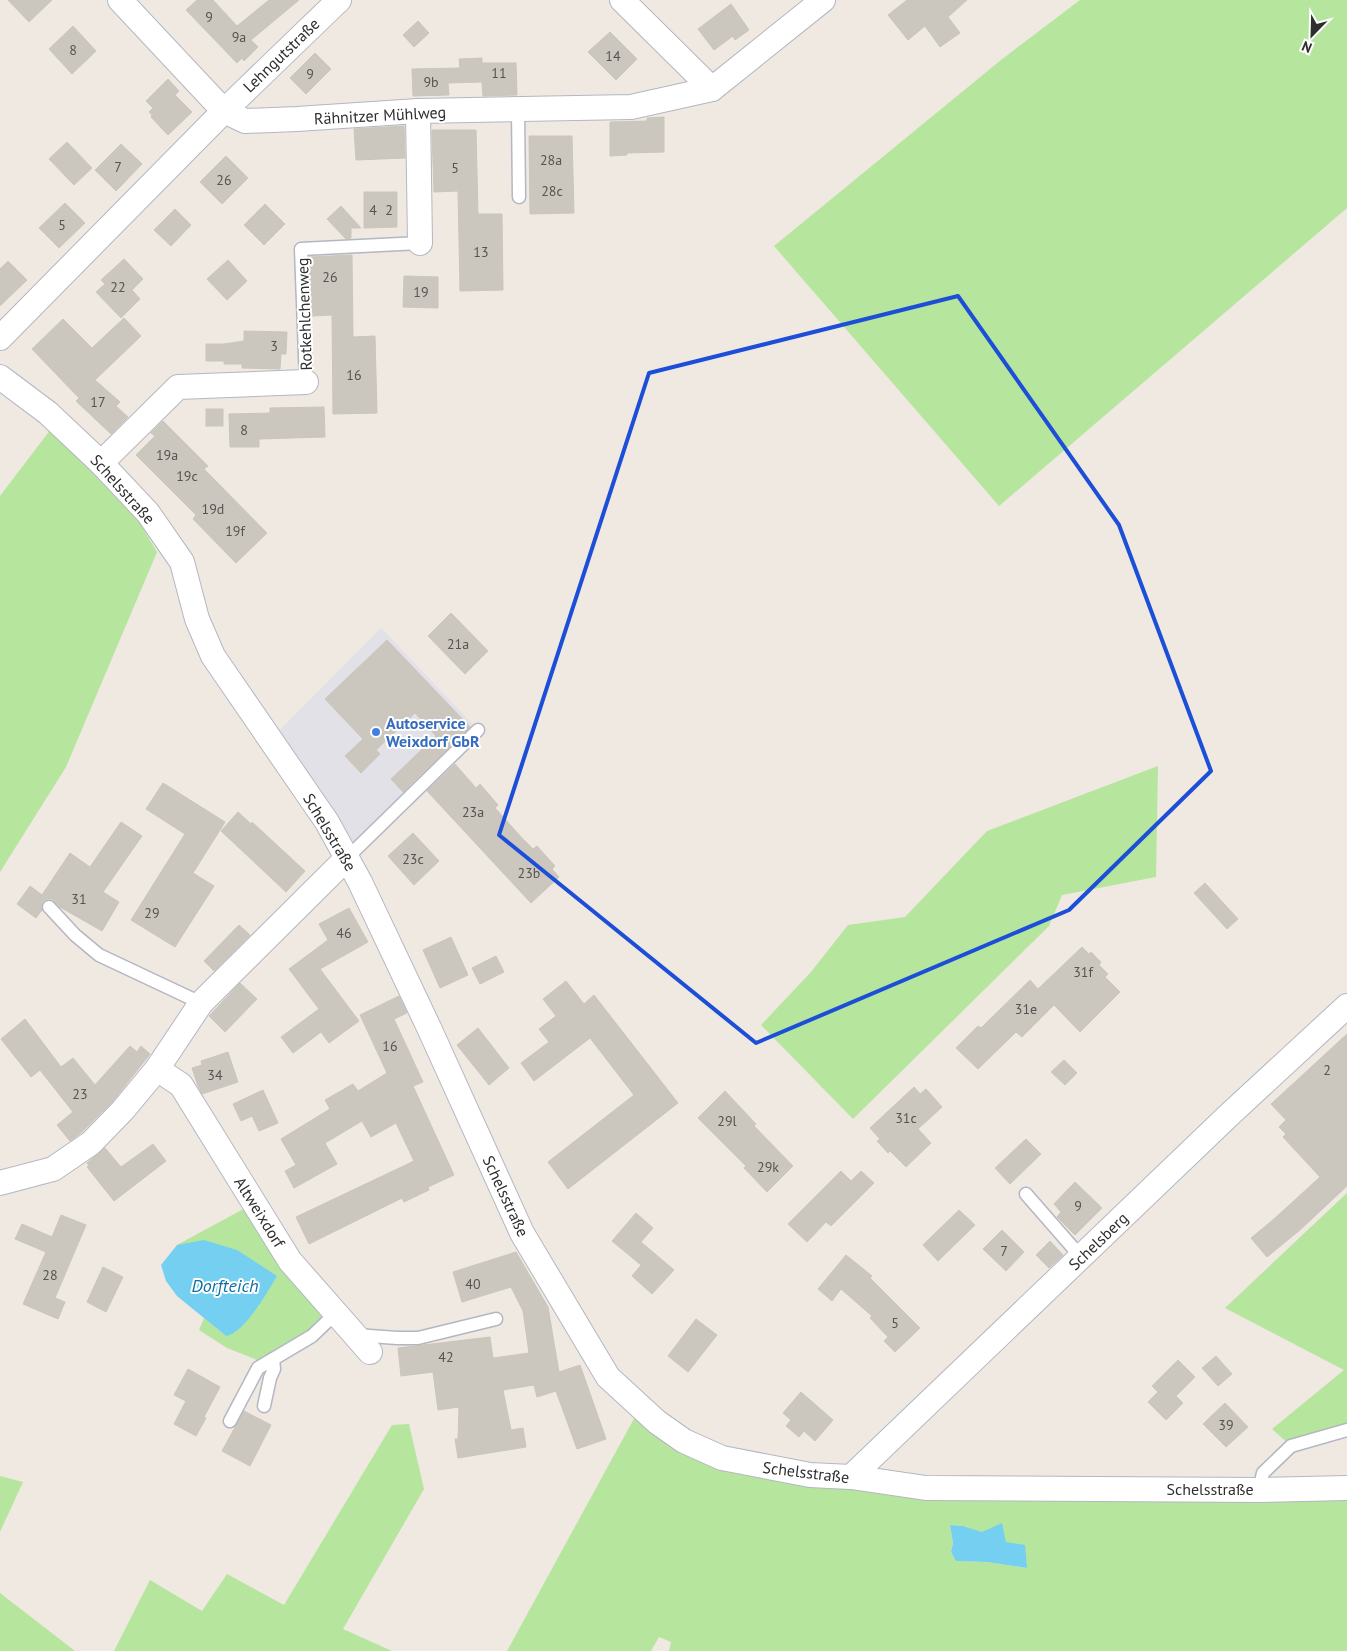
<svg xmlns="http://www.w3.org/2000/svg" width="1347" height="1651" font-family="'PT Sans',sans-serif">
	<rect width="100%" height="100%" fill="#efe9e1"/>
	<path fill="#e3e1e8" d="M 381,628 L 478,730 L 347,859 L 270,740 Z"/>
	<g fill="#b6e59e" fill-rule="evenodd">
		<path d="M 1080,0 L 1347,0 L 1347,208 L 999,506 L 774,246 L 1001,60 Z"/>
		<path d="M 51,429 L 139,522 L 157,552 L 66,767 L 0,872 L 0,496 Z"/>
		<path d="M 1158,766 L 1156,877 L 1062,895 L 1049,926 L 853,1119 L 761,1025 L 811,972 L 848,925 L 905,917 L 987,831 Z"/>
		<path d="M 1347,1193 L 1347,1430 L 1291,1446 L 1272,1429 L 1344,1370 L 1225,1308 Z"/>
		<path d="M 249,1206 L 323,1313 L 323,1320 L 319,1326 L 259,1364 L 255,1359 L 227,1348 L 199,1330 L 204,1318 L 226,1336 L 177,1245 Z"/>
		<path d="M 636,1415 L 800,1483 L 1347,1495 L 1347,1651 L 669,1651 L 671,1642 L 659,1637 L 651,1651 L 507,1651 ZM 950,1525 L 963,1526 L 1006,1542 L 1027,1568 L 987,1562 L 956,1561 L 951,1552 L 953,1543 Z"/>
		<path d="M 409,1424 L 424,1489 L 343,1629 L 392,1651 L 114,1651 L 150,1580 L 202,1611 L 227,1574 L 284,1605 L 392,1425 Z"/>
		<path d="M 0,1476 L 23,1482 L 0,1532 Z"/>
		<path d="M 0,1593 L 75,1651 L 0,1651 Z"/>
	</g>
	<g fill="#75cff0">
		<path d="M 204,1240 L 237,1250 L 277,1276 C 268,1291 244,1334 226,1336 L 177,1296 L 166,1281 L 161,1265 L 177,1245 Z"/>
		<path d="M 1002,1523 L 1006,1542 L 1025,1545 L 1027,1568 L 987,1562 L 956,1561 L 951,1552 L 953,1543 L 950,1525 L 963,1526 L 982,1532 Z"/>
	</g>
	<g fill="#cbc7bf" stroke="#cbc5ba">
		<path d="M 8,0 L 52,0 L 29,22 Z"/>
		<path d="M 197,0 L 213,0 L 237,26 L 269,0 L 299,0 L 251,40 L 258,47 L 244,61 L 242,58 L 237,63 L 186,10 Z"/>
		<path d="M 907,0 L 967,0 L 948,17 L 960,33 L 940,47 L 925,26 L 908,40 L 888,15 Z"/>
		<path d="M 731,4 L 749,30 L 735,40 L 733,36 L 714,50 L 698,29 Z"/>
		<path d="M 418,21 L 429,33 L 414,47 L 403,35 Z"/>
		<path d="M 73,26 L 96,51 L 72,74 L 49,49 Z"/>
		<path d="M 610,32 L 637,59 L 616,80 L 588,52 Z"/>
		<path d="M 315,53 L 331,69 L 306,94 L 290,78 Z"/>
		<path d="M 482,58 L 482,63 L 516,63 L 517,95 L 483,96 L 482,82 L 448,83 L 449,95 L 413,96 L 412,69 L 460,68 L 459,59 Z"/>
		<path d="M 168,79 L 179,91 L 175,95 L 192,112 L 168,135 L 151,117 L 152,115 L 149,112 L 153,108 L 146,101 Z"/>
		<path d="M 664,117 L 664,152 L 627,153 L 627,155 L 610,156 L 610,122 L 647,121 L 647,118 Z"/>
		<path d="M 404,126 L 405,158 L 356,160 L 354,129 Z"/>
		<path d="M 432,130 L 476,130 L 478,214 L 502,214 L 503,290 L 460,291 L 458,191 L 434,192 Z"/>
		<path d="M 529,136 L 572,136 L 574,213 L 530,214 Z"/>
		<path d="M 67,142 L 92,168 L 74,185 L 49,159 Z"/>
		<path d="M 121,144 L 142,164 L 116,191 L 95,170 Z"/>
		<path d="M 226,156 L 248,178 L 222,204 L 200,182 Z"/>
		<path d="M 364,192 L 397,192 L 397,227 L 364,228 Z"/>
		<path d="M 65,203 L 85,223 L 59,248 L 39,228 Z"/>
		<path d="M 265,204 L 285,224 L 264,245 L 244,225 Z"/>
		<path d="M 341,206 L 361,228 L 351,228 L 351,238 L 346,239 L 327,219 Z"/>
		<path d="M 175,209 L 191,225 L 171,246 L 154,230 Z"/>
		<path d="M 352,255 L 353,337 L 375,336 L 377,413 L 333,414 L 332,315 L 312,316 L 309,257 Z"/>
		<path d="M 124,259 L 143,279 L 132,290 L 140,299 L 121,318 L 96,292 L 105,284 L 101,280 Z"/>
		<path d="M 228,260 L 247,281 L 227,300 L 207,279 Z"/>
		<path d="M 8,261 L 27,280 L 0,306 L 0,269 Z"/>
		<path d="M 404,276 L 438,277 L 438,308 L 403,307 Z"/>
		<path d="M 124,318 L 141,336 L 95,380 L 120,402 L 116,406 L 128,417 L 111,434 L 76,401 L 79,398 L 32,349 L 63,319 L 92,348 Z"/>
		<path d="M 244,331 L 287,332 L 286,354 L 281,354 L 280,369 L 242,368 L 242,364 L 224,364 L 224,361 L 206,361 L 206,344 L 224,344 L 244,341 Z"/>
		<path d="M 324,407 L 325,437 L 259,439 L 259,447 L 230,447 L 229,414 L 270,413 L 270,408 Z"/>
		<rect x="206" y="409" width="17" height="17"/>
		<path d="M 163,421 L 208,466 L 204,469 L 267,533 L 236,563 L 193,519 L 196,515 L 136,455 L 155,436 L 151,433 Z"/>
		<path d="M 451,613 L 488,651 L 465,674 L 428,636 Z"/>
		<path d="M 387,640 L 470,727 L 403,792 L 391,779 L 436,736 L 415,713 L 376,750 L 380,754 L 361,773 L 345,756 L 363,739 L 325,699 Z"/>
		<path d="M 455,764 L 476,788 L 480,784 L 498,805 L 495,808 L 522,838 L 533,849 L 537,846 L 555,866 L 552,869 L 559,877 L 531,903 L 427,791 Z"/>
		<path d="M 163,783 L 225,822 L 193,873 L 214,886 L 175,947 L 131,920 L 185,834 L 146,809 Z"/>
		<path d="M 238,812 L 251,824 L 252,822 L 305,871 L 286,892 L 221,831 Z"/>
		<path d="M 121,822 L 142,836 L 103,892 L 119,902 L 102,931 L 60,907 L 52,899 L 47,899 L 43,901 L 41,905 L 42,910 L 36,918 L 17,904 L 30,886 L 42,895 L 70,853 L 90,867 Z"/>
		<path d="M 413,833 L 439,861 L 414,885 L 388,856 Z"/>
		<path d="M 1205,883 L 1238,919 L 1227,929 L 1194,893 Z"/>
		<path d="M 349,908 L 368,942 L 320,969 L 359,1021 L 329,1043 L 321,1032 L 293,1053 L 281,1037 L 319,1009 L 289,969 L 328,940 L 319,924 Z"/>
		<path d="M 239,925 L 250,935 L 214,971 L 204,961 Z"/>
		<path d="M 451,937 L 468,975 L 440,988 L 423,950 Z"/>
		<path d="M 1082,947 L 1089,954 L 1091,952 L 1101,962 L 1099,965 L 1108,974 L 1105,977 L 1120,992 L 1080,1032 L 1054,1005 L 1022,1037 L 1016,1032 L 978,1069 L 956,1048 L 978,1026 L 981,1028 L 1030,980 L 1038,989 Z"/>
		<path d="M 496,956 L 504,972 L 480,984 L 472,968 Z"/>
		<path d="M 566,981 L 584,1004 L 594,995 L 678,1103 L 568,1189 L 548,1162 L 634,1095 L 590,1038 L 534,1081 L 521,1063 L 549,1042 L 539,1029 L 556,1016 L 543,999 Z"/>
		<path d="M 240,983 L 257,999 L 225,1032 L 209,1016 Z"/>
		<path d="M 399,996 L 407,1013 L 394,1019 L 423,1082 L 413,1086 L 454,1175 L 428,1187 L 429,1190 L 404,1202 L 402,1198 L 309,1244 L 296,1217 L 414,1161 L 396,1123 L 371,1137 L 362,1121 L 325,1143 L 337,1164 L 294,1188 L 285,1171 L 296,1165 L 281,1139 L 330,1109 L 325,1100 L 353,1084 L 358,1091 L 387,1073 L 360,1015 Z"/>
		<path d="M 25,1019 L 61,1067 L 73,1058 L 95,1085 L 130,1046 L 137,1052 L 141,1046 L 150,1054 L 113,1101 L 82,1132 L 70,1141 L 57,1125 L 73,1112 L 40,1070 L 31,1077 L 1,1039 Z"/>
		<path d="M 478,1028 L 509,1068 L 489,1085 L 457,1045 Z"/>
		<path d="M 1347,1034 L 1347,1186 L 1300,1230 L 1267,1257 L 1251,1238 L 1274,1219 L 1320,1177 L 1283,1137 L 1286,1134 L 1279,1127 L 1286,1120 L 1271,1104 Z"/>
		<path d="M 228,1052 L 238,1082 L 202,1094 L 198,1086 L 192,1068 L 202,1065 L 201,1061 Z"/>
		<path d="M 1064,1060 L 1077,1073 L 1065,1085 L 1051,1072 Z"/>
		<path d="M 914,1087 L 920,1094 L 926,1089 L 942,1107 L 918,1129 L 931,1143 L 906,1167 L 890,1151 L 888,1153 L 877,1141 L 880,1139 L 870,1128 Z"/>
		<path d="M 263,1090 L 278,1123 L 259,1131 L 252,1116 L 241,1121 L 233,1104 Z"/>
		<path d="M 725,1091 L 756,1124 L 754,1126 L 793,1166 L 767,1192 L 744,1168 L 746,1166 L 698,1118 Z"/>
		<path d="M 1026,1139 L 1041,1154 L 1010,1184 L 995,1168 Z"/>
		<path d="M 153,1144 L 166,1161 L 114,1201 L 87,1167 L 89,1166 L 87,1163 L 105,1148 L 121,1167 Z"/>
		<path d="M 841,1171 L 851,1181 L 861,1171 L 874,1183 L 831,1226 L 826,1222 L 807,1242 L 788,1224 Z"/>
		<path d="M 1075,1182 L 1102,1208 L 1075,1235 L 1057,1217 L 1061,1212 L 1054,1204 Z"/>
		<path d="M 959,1210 L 975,1225 L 938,1261 L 923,1245 Z"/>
		<path d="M 636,1213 L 653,1228 L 641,1242 L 674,1270 L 652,1294 L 632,1276 L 641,1265 L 612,1241 Z"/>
		<path d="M 61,1215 L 86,1225 L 55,1298 L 65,1302 L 58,1319 L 23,1304 L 46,1252 L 15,1239 L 22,1224 L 52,1237 Z"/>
		<path d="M 1002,1230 L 1024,1252 L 1006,1271 L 983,1249 Z"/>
		<path d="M 1050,1241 L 1063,1255 L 1049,1268 L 1036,1255 Z"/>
		<path d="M 516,1252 L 548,1307 L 559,1372 L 580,1365 L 606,1439 L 577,1449 L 556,1391 L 537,1397 L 534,1385 L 503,1390 L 511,1430 L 523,1428 L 526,1447 L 458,1458 L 455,1439 L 458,1439 L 459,1407 L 438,1410 L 433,1372 L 401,1376 L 398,1348 L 490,1337 L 493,1358 L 529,1353 L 523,1311 L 511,1287 L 462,1302 L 453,1272 Z"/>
		<path d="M 846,1255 L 872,1276 L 870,1278 L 920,1328 L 895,1352 L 884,1341 L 888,1337 L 870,1318 L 872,1316 L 841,1289 L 832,1301 L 818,1289 Z"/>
		<path d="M 103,1267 L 123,1277 L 106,1312 L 87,1302 Z"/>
		<path d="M 696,1319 L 717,1335 L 688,1372 L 668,1356 Z"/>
		<path d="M 1216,1356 L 1232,1374 L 1218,1386 L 1202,1368 Z"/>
		<path d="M 1178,1360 L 1195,1377 L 1176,1396 L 1183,1403 L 1166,1420 L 1148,1402 L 1158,1392 L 1152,1386 Z"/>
		<path d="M 188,1369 L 220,1387 L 204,1417 L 206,1418 L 196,1436 L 174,1424 L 186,1401 L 174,1395 Z"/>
		<path d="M 801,1392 L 833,1420 L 815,1441 L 804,1431 L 799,1437 L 786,1426 L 791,1420 L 783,1413 Z"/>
		<path d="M 1225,1403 L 1248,1427 L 1226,1447 L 1203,1424 Z"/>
		<path d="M 244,1411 L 271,1425 L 250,1466 L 222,1451 Z"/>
	</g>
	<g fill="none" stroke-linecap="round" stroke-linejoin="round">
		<defs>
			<g id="service">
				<path d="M 518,110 L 519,197"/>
				<path d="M 306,382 L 301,249 L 420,243"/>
				<path d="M 347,858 L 478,730"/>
				<path d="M 49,907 L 75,935 L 99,955 L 201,1003"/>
				<path d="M 1026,1194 L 1081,1257"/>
				<path d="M 356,1335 L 397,1338 L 418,1338 L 496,1319"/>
				<path d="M 264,1406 L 270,1378 L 274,1369 L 273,1359"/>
				<path d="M 230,1421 L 258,1368 L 312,1336 L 336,1313"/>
				<path d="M 1259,1490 L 1263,1473 L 1291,1446 L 1347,1430"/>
			</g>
			<g id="minor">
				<path d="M 120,0 L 224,111 L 339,0"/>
				<path d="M 622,0 L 712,89"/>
				<path d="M 418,111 L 420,243"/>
				<path d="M 0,338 L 224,111 L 245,121 L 297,119 L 418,111 L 631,107 L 712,89 L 823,0"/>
				<path d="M 0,377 L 48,413 L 101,463 L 148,513 L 182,562 L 197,619 L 213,656 L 327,822 L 360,882 L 430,1030 L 522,1233 L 608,1377 L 657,1422 L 684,1441 L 722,1458 L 810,1475 L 851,1477 L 926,1488 L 1259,1490 L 1347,1488"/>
				<path d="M 101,463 L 178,387 L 306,382"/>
				<path d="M 157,1069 L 181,1085 L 290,1261 L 370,1352"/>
				<path d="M 0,1183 L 53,1169 L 91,1143 L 123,1110 L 157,1069 L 201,1003 L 347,858"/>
				<path d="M 851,1477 L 1229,1115 L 1347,1006"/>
			</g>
		</defs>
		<use href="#service" stroke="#b4b7c1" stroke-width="15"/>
		<use href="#minor" stroke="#b4b7c1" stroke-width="26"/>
		<use href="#service" stroke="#fff" stroke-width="12"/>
		<use href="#minor" stroke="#fff" stroke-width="24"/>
	</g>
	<path fill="none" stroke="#1d4ed8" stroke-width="4" stroke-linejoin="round" d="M 958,296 L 1119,525 L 1211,771 L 1069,910 L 756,1043 L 499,835 L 649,373 Z"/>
	<circle fill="#3f7fe0" stroke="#fff" stroke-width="2" cx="376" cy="732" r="5"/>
	<g text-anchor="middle" stroke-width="4" stroke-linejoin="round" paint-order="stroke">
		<g font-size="14" fill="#555452">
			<text x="209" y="22">9</text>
			<text x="239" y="42">9a</text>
			<text x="73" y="55">8</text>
			<text x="613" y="61">14</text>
			<text x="499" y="78">11</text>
			<text x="310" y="79">9</text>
			<text x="431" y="87">9b</text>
			<text x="551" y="165">28a</text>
			<text x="118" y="172">7</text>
			<text x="455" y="173">5</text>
			<text x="224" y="185">26</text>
			<text x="552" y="196">28c</text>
			<text x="373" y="215">4</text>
			<text x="389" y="215">2</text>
			<text x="62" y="230">5</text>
			<text x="481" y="257">13</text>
			<text x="330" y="282">26</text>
			<text x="118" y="292">22</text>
			<text x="421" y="297">19</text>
			<text x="274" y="351">3</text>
			<text x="354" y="380">16</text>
			<text x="98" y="407">17</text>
			<text x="244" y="435">8</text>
			<text x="167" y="460">19a</text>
			<text x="187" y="481">19c</text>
			<text x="213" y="514">19d</text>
			<text x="235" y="536">19f</text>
			<text x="458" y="649">21a</text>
			<text x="473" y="817">23a</text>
			<text x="413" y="864">23c</text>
			<text x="529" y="878">23b</text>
			<text x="79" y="904">31</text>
			<text x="152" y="918">29</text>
			<text x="344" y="938">46</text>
			<text x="1083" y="977">31f</text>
			<text x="1026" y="1014">31e</text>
			<text x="390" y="1051">16</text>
			<text x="1327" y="1075">2</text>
			<text x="215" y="1080">34</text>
			<text x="80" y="1099">23</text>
			<text x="906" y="1123">31c</text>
			<text x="727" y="1126">29l</text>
			<text x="768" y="1172">29k</text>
			<text x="1078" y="1211">9</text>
			<text x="1004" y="1256">7</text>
			<text x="50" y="1280">28</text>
			<text x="473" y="1289">40</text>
			<text x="895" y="1328">5</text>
			<text x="446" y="1362">42</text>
			<text x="1226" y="1430">39</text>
		</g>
		<g font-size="16" fill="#2e2e2e" stroke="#fff">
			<text transform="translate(281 55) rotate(-44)" y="6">Lehngutstraße</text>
			<text transform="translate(380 115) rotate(-3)" y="6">Rähnitzer Mühlweg</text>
			<text transform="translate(304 314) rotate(-92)" y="6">Rotkehlchenweg</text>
			<text transform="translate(123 489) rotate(48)" y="6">Schelsstraße</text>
			<text transform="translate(330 832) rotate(59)" y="6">Schelsstraße</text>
			<text transform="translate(506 1196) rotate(65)" y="6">Schelsstraße</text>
			<text transform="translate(260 1212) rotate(58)" y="6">Altweixdorf</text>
			<text transform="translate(1098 1241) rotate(-44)" y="6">Schelsberg</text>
			<text transform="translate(806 1472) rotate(7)" y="6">Schelsstraße</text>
			<text x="1210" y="1495">Schelsstraße</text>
		</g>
		<g font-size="16" font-weight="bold" fill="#366cbe" stroke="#fff" text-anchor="start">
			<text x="386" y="729">Autoservice<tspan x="386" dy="18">Weixdorf GbR</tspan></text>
		</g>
		<g font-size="18" font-style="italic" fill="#0d6fa3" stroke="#fff">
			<text x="225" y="1292">Dorfteich</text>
		</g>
	</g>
	<g transform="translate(1312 35) rotate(203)" stroke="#ffffff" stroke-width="4" paint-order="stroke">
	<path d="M0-4L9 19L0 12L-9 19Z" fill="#2e2e2e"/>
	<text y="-8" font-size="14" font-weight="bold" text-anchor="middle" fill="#2e2e2e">N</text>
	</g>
</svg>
